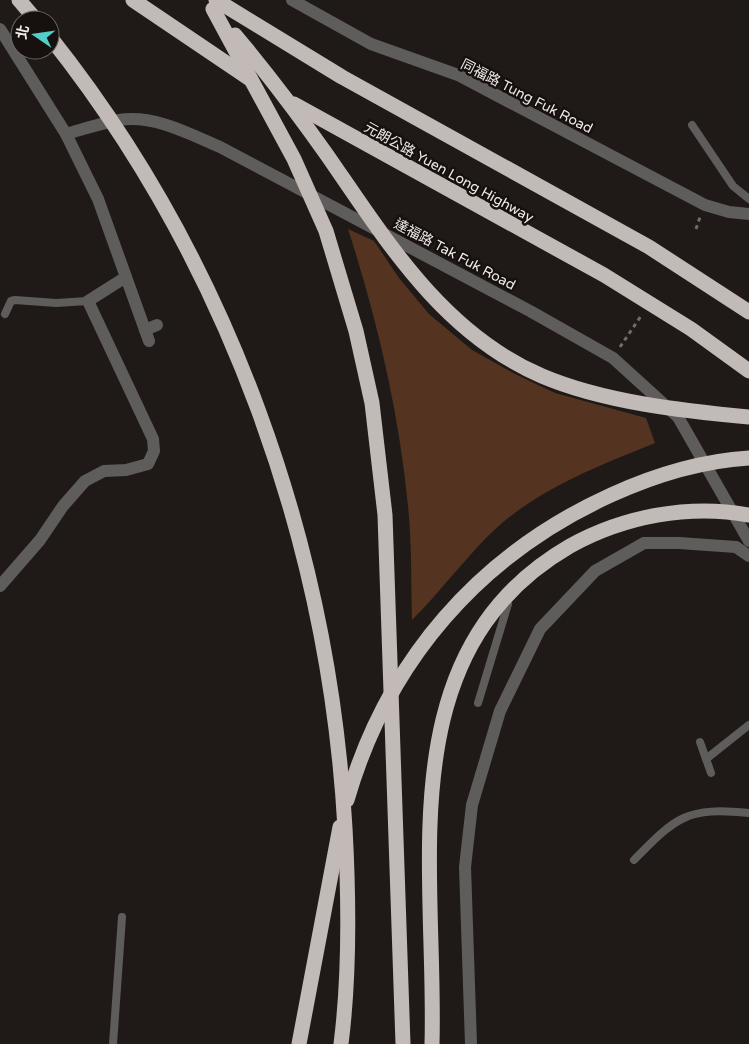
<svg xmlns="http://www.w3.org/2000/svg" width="749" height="1044" font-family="'Varela Round','Noto Sans TC',sans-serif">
	<rect width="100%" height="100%" fill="#1f1a17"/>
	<path fill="#543421" d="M 348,229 L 374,241 L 399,278 L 429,314 L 472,350 L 515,374 L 555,393 L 646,418 L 655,443 C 598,466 533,491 489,535 C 462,562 439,593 412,620 C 411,583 412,544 408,506 C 399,412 377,319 348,229 Z"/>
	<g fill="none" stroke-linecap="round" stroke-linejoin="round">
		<g stroke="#716c6a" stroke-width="3" stroke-dasharray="4 4" stroke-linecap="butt">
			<path d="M 696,229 L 700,217"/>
			<path d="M 620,347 L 641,316"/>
		</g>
		<g stroke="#5f5d5b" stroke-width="8">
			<path d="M 692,125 L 733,186 L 749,199"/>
			<path d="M 5,314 L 11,301 L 15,300 L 56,303 L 88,301"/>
			<path d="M 478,703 L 508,604"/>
			<path d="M 700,742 L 711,773"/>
			<path d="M 706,759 L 749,725"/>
			<path d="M 634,860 C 677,816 687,807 749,813"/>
			<path d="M 113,1044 L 122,917"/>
		</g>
		<g stroke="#5f5d5b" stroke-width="12">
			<path d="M 292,0 L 371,44 L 458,75 L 705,205 L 729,212 L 749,214"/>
			<path d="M 0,29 L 66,134 L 98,199 L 149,341"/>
			<path d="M 66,134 C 84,129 102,123 119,120 C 153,114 190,134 220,147 L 530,311 L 613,358 L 678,417 L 749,541"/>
			<path d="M 145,330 L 157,325"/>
			<path d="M 0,586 L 40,540 L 63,506 L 85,481 L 104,471 L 126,470 L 148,464 L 154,451 L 153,439 L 88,301 L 126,277"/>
			<path d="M 471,1044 L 465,867 L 472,805 L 500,711 L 540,629 L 595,571 L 644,543 L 679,543 L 736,547 L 749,556"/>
		</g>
		<g stroke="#c1bab6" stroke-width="15">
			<path d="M 19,0 L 36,20"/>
			<path d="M 133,0 L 250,79"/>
			<path d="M 216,0 L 342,77 L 649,247 L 749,312"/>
			<path d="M 213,9 L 294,159 L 326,231 L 356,331 L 372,403 L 385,515 L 403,1044"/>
			<path d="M 235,35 C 267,73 298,114 327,155 C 386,240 442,333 542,376 C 603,402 683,411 749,417"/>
			<path d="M 50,37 C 228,261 329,544 345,828 C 349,900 350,973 341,1044"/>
			<path d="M 294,104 L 604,275 L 691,329 L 749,371"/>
			<path d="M 347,800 C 387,661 479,555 611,495 C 655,475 700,461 749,458"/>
			<path d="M 299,1044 L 340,827"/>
			<path d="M 432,1044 C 437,868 387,652 570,546 C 624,516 689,504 749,515"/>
		</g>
	</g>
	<g text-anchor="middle" stroke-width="5" stroke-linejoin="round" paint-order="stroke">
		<g font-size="14" fill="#eeeae8" stroke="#16110e">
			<text transform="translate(527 96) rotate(27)" y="5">同福路 Tung Fuk Road</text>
			<text transform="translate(449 172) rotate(29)" y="5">元朗公路 Yuen Long Highway</text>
			<text transform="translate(455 254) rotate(28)" y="5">達福路 Tak Fuk Road</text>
		</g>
	</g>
	<g transform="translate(35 35) rotate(283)"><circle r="24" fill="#16110e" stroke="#6c6865"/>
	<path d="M0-4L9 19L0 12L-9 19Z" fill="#53cdc9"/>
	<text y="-8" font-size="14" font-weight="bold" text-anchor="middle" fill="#eeeae8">北</text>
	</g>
</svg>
